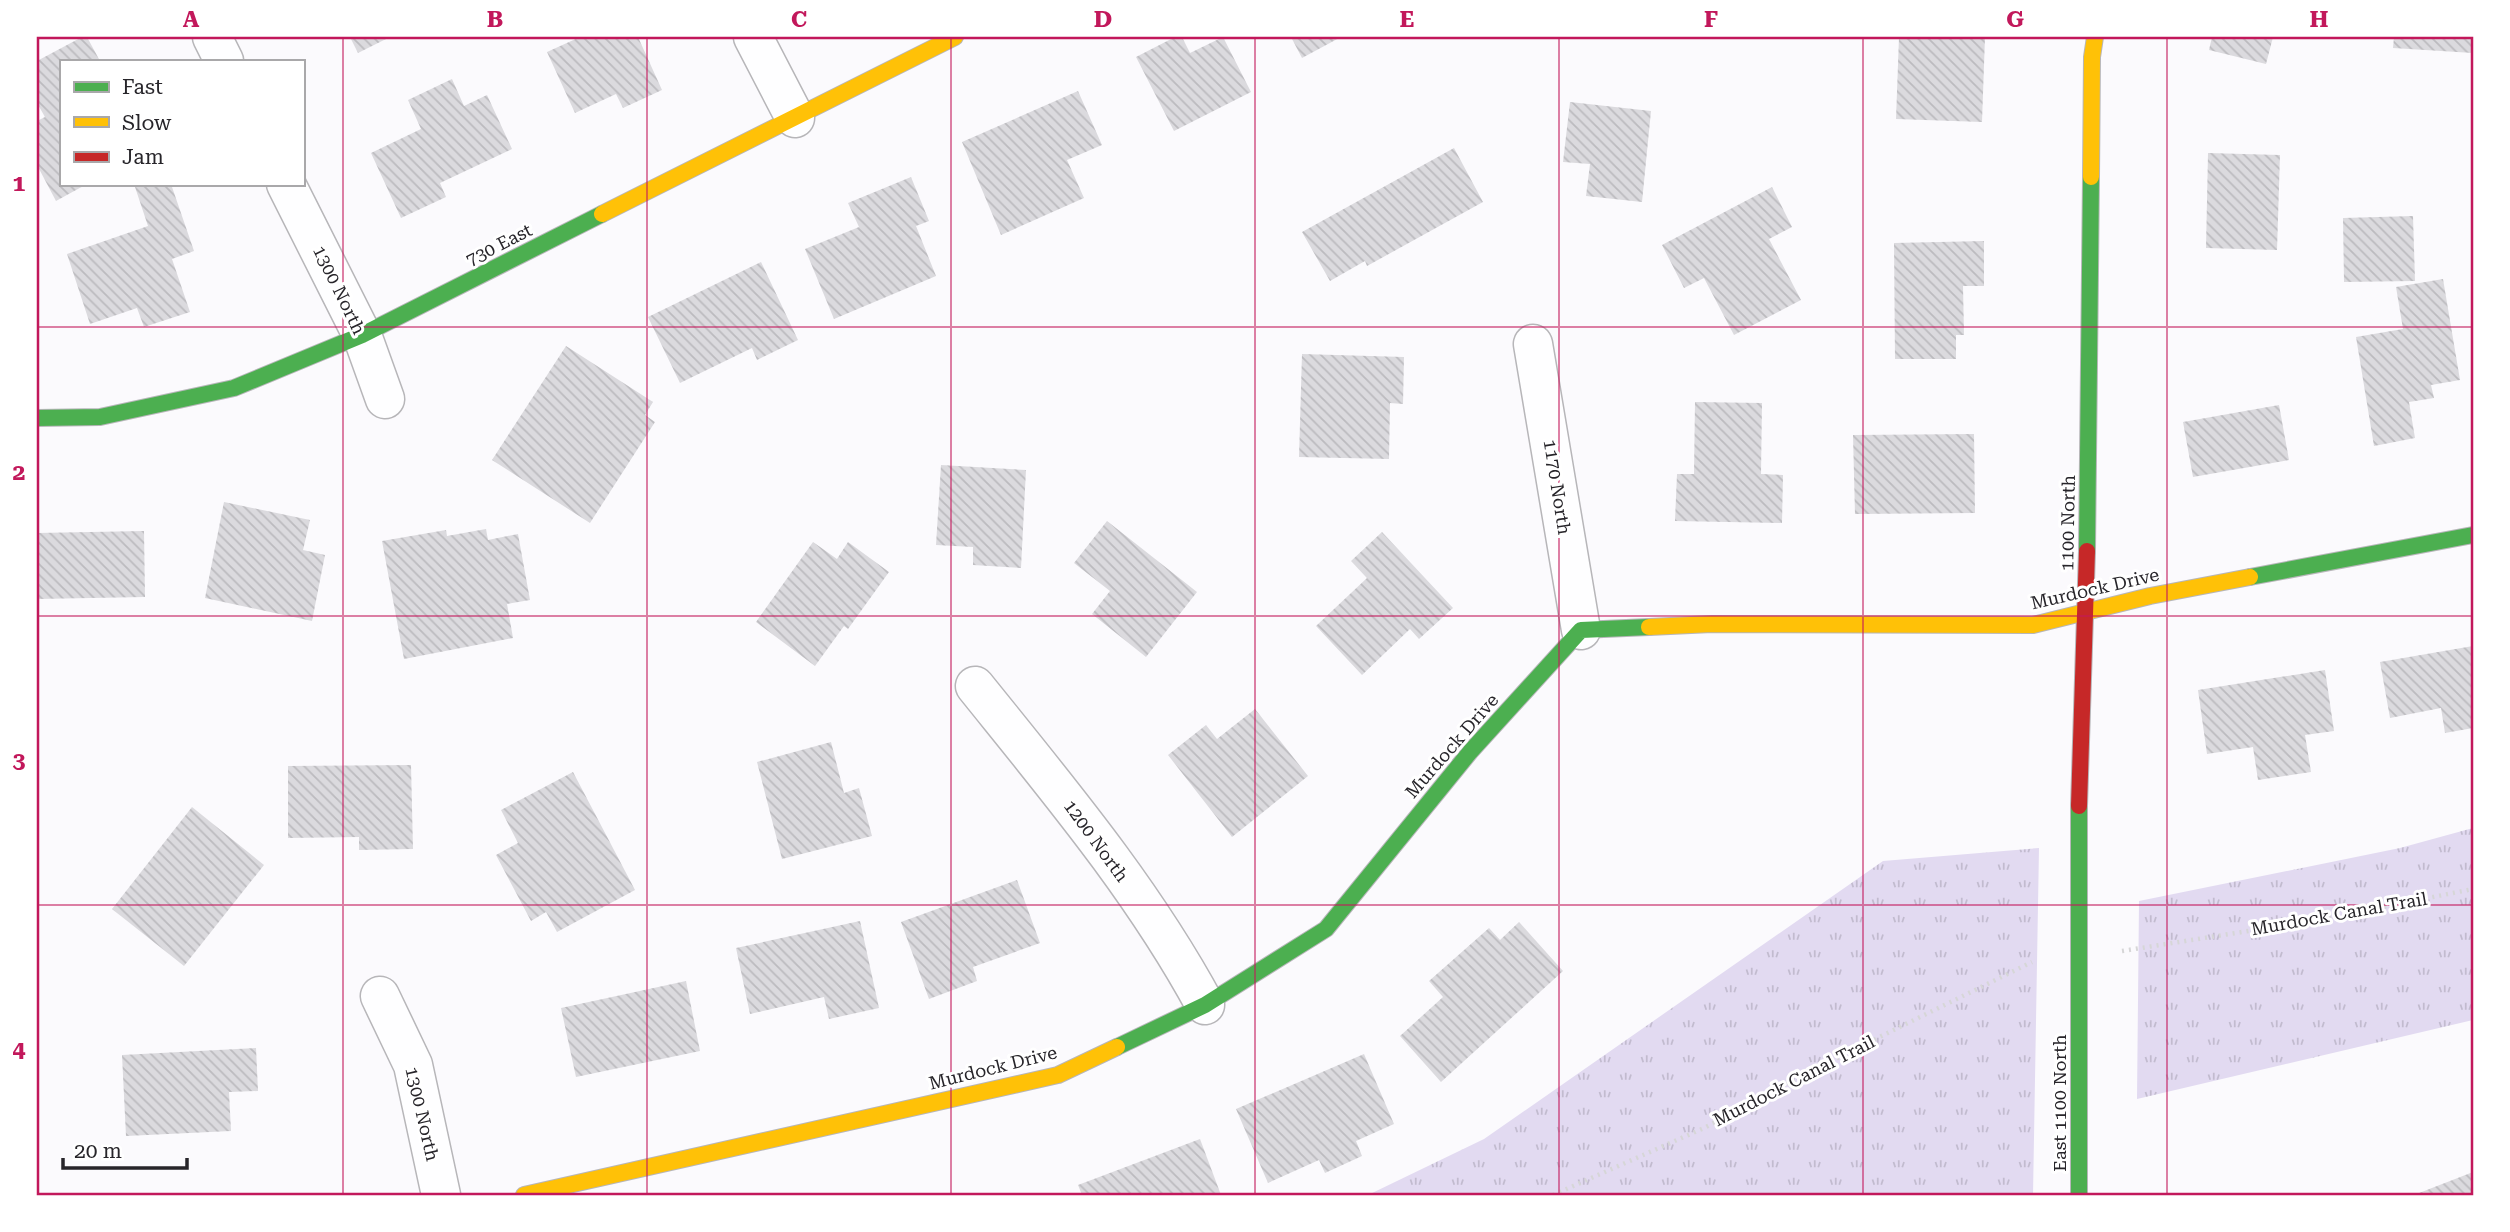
<svg xmlns="http://www.w3.org/2000/svg" width="2510" height="1232" font-family="'Roboto Serif',serif">
	<defs>
		<pattern id="grass-tufts" width="24" height="20" patternUnits="userSpaceOnUse" patternTransform="scale(1.75)"><rect width="24" height="20" fill="#e2daf1"/><path d="M3 7l-1-3M5 7V3M7 7l1-3M15 17l-1-3M17 17v-4M19 17l1-3" fill="none" stroke="#c2bbcf"/></pattern>
		<pattern id="building-back-hatch" width="6" height="6" patternUnits="userSpaceOnUse" patternTransform="scale(1.75)"><rect width="6" height="6" fill="#dbdade"/><path d="M-1 5l2 2M0 0l6 6M5-1l2 2" fill="none" stroke="#bcbbbf"/></pattern>
	</defs>
	<rect width="100%" height="100%" fill="#fbfafd"/>
	<g fill="url(#grass-tufts)">
		<path d="M 2473,828 L 2473,1020 L 2137,1099 L 2139,901 L 2400,848 Z"/>
		<path d="M 2039,848 L 2033,1195 L 1368,1195 L 1484,1139 L 1883,861 Z"/>
	</g>
	<g fill="url(#building-back-hatch)">
		<path d="M 82,37 L 87,37 L 100,61 L 61,61 L 61,184 L 87,184 L 56,201 L 37,165 L 37,121 L 45,117 L 37,103 L 37,61 Z"/>
		<path d="M 350,37 L 390,37 L 358,53 Z"/>
		<path d="M 580,37 L 638,37 L 662,90 L 623,108 L 616,94 L 575,113 L 547,52 Z"/>
		<path d="M 1175,37 L 1182,37 L 1190,53 L 1223,37 L 1251,92 L 1174,131 L 1136,57 Z"/>
		<path d="M 1291,37 L 1341,37 L 1302,58 Z"/>
		<path d="M 1899,37 L 1985,37 L 1982,122 L 1896,119 Z"/>
		<path d="M 2212,37 L 2273,37 L 2266,64 L 2209,50 Z"/>
		<path d="M 2394,37 L 2473,37 L 2473,53 L 2393,48 Z"/>
		<path d="M 452,79 L 464,106 L 487,95 L 512,149 L 440,183 L 446,197 L 401,218 L 371,153 L 421,129 L 408,100 Z"/>
		<path d="M 1078,91 L 1102,145 L 1067,160 L 1084,198 L 1001,235 L 962,142 Z"/>
		<path d="M 1570,102 L 1651,111 L 1642,202 L 1586,196 L 1590,164 L 1563,162 Z"/>
		<path d="M 1454,148 L 1483,202 L 1367,266 L 1365,261 L 1330,281 L 1302,232 Z"/>
		<path d="M 2208,153 L 2280,155 L 2277,250 L 2206,248 Z"/>
		<path d="M 911,177 L 929,221 L 916,226 L 936,276 L 834,319 L 805,249 L 859,227 L 848,203 Z"/>
		<path d="M 144,184 L 171,184 L 194,251 L 172,259 L 190,312 L 144,327 L 137,308 L 90,324 L 67,254 L 148,226 L 135,187 Z"/>
		<path d="M 1772,187 L 1792,227 L 1769,239 L 1801,300 L 1734,335 L 1704,278 L 1684,288 L 1662,245 Z"/>
		<path d="M 2413,216 L 2415,281 L 2344,282 L 2343,218 Z"/>
		<path d="M 1984,241 L 1984,286 L 1963,286 L 1964,335 L 1956,335 L 1956,359 L 1895,359 L 1894,243 Z"/>
		<path d="M 761,262 L 798,340 L 757,360 L 752,348 L 680,383 L 648,317 Z"/>
		<path d="M 2443,279 L 2460,380 L 2431,385 L 2434,398 L 2409,402 L 2415,438 L 2374,446 L 2356,337 L 2403,329 L 2396,287 Z"/>
		<path d="M 566,346 L 653,402 L 645,415 L 655,422 L 590,523 L 492,460 Z"/>
		<path d="M 1302,354 L 1404,357 L 1403,404 L 1390,403 L 1389,459 L 1299,457 Z"/>
		<path d="M 1695,402 L 1762,403 L 1761,474 L 1783,475 L 1782,523 L 1675,521 L 1677,474 L 1694,474 Z"/>
		<path d="M 2279,405 L 2289,460 L 2193,477 L 2183,422 Z"/>
		<path d="M 1974,434 L 1975,513 L 1855,514 L 1853,435 Z"/>
		<path d="M 941,465 L 1026,470 L 1021,568 L 973,565 L 973,547 L 936,545 Z"/>
		<path d="M 224,502 L 310,520 L 303,550 L 325,555 L 312,621 L 205,598 Z"/>
		<path d="M 1107,521 L 1197,592 L 1146,657 L 1092,614 L 1110,591 L 1074,563 Z"/>
		<path d="M 486,529 L 488,540 L 518,534 L 530,600 L 507,604 L 513,638 L 404,659 L 382,541 L 446,530 L 447,536 Z"/>
		<path d="M 144,531 L 145,597 L 37,599 L 37,533 Z"/>
		<path d="M 1382,532 L 1453,608 L 1419,639 L 1410,629 L 1362,675 L 1316,626 L 1367,578 L 1351,561 Z"/>
		<path d="M 813,542 L 837,559 L 848,542 L 889,572 L 848,629 L 844,626 L 815,666 L 756,622 Z"/>
		<path d="M 2473,646 L 2473,728 L 2445,733 L 2441,708 L 2390,718 L 2380,662 Z"/>
		<path d="M 2325,670 L 2334,731 L 2305,735 L 2311,772 L 2258,780 L 2253,747 L 2207,754 L 2198,690 Z"/>
		<path d="M 1255,709 L 1308,776 L 1232,837 L 1168,755 L 1206,725 L 1217,739 Z"/>
		<path d="M 831,742 L 844,793 L 859,788 L 872,836 L 782,859 L 757,762 Z"/>
		<path d="M 411,765 L 413,849 L 359,850 L 359,837 L 288,838 L 288,766 Z"/>
		<path d="M 573,772 L 635,890 L 557,932 L 546,912 L 531,921 L 496,855 L 518,843 L 501,810 Z"/>
		<path d="M 192,807 L 264,865 L 184,966 L 112,909 Z"/>
		<path d="M 1017,880 L 1040,943 L 973,967 L 977,981 L 929,999 L 901,922 Z"/>
		<path d="M 860,921 L 879,1008 L 829,1019 L 824,997 L 750,1014 L 736,948 Z"/>
		<path d="M 1519,922 L 1563,971 L 1441,1082 L 1400,1036 L 1443,997 L 1429,981 L 1489,928 L 1500,940 Z"/>
		<path d="M 686,981 L 700,1051 L 576,1077 L 561,1008 Z"/>
		<path d="M 256,1048 L 258,1091 L 229,1092 L 231,1131 L 126,1136 L 122,1055 Z"/>
		<path d="M 1364,1054 L 1394,1124 L 1356,1141 L 1362,1156 L 1325,1173 L 1319,1160 L 1268,1183 L 1236,1109 Z"/>
		<path d="M 1200,1139 L 1221,1195 L 1082,1195 L 1078,1185 Z"/>
		<path d="M 2473,1172 L 2473,1195 L 2414,1195 Z"/>
	</g>
	<g fill="none" stroke-linecap="round" stroke-linejoin="round">
		<defs>
			<g id="street">
				<path d="M 212,37 L 224,61"/>
				<path d="M 753,37 L 795,118"/>
				<path d="M 286,184 L 362,335 L 385,399"/>
				<path d="M 1533,344 L 1581,630"/>
				<path d="M 975,686 C 1057,788 1143,890 1205,1005"/>
				<path d="M 380,996 L 413,1065 L 441,1195"/>
			</g>
			<g id="fast">
				<path d="M 37,418 L 100,417 L 234,388 L 362,335 L 602,214"/>
				<path d="M 2087,551 L 2091,177"/>
				<path d="M 2250,577 L 2473,535"/>
				<path d="M 1117,1047 L 1205,1005 L 1326,929 L 1470,752 L 1581,630 L 1649,627"/>
				<path d="M 2079,1195 L 2079,806"/>
			</g>
			<g id="slow">
				<path d="M 2091,177 L 2092,57 L 2095,37"/>
				<path d="M 602,214 L 955,37"/>
				<path d="M 1649,627 L 1712,624 L 2033,625 L 2150,596 L 2250,577"/>
				<path d="M 524,1195 L 1058,1075 L 1117,1047"/>
			</g>
			<path id="jam" d="M 2079,806 L 2087,551"/>
		</defs>
		<use href="#street" stroke="#b7b6b9" stroke-width="41"/>
		<use href="#fast" stroke="#b7b6b9" stroke-width="18"/>
		<use href="#slow" stroke="#b7b6b9" stroke-width="18"/>
		<use href="#jam" stroke="#b7b6b9" stroke-width="18"/>
		<g stroke="#d6d6d7" stroke-width="4.5" stroke-dasharray="2 5" stroke-linecap="butt">
			<path d="M 2122,951 L 2318,920 L 2473,889"/>
			<path d="M 1553,1195 L 1704,1128 L 1853,1050 L 2032,962"/>
		</g>
		<use href="#street" stroke="#fefeff" stroke-width="38"/>
		<use href="#fast" stroke="#4caf50" stroke-width="16"/>
		<use href="#slow" stroke="#ffc107" stroke-width="16"/>
		<use href="#jam" stroke="#c62828" stroke-width="16"/>
	</g>
	<path fill="none" stroke="#c2185b" stroke-width="2" stroke-opacity="0.55" d="M 343,37 L 343,1195M 647,37 L 647,1195M 951,37 L 951,1195M 1255,37 L 1255,1195M 1559,37 L 1559,1195M 1863,37 L 1863,1195M 2167,37 L 2167,1195M 37,327 L 2473,327M 37,616 L 2473,616M 37,905 L 2473,905"/>
	<g text-anchor="middle" stroke-width="6" stroke-linejoin="round" paint-order="stroke">
		<g font-size="18" fill="#27252a" stroke="#fff">
			<text transform="translate(499 245) rotate(-27)" y="6">730 East</text>
			<text transform="translate(339 290) rotate(64)" y="6">1300 North</text>
			<text transform="translate(1557 487) rotate(81)" y="6">1170 North</text>
			<text transform="translate(2068 523) rotate(-89)" y="6">1100 North</text>
			<text transform="translate(2095 589) rotate(-13)" y="6">Murdock Drive</text>
			<text transform="translate(1452 746) rotate(-49)" y="6">Murdock Drive</text>
			<text transform="translate(1096 841) rotate(54)" y="6">1200 North</text>
			<text transform="translate(2339 914) rotate(-10)" y="6">Murdock Canal Trail</text>
			<text transform="translate(993 1068) rotate(-14)" y="6">Murdock Drive</text>
			<text transform="translate(1794 1081) rotate(-27)" y="6">Murdock Canal Trail</text>
			<text transform="translate(2060 1103) rotate(-90)" y="6">East 1100 North</text>
			<text transform="translate(422 1114) rotate(77)" y="6">1300 North</text>
		</g>
	</g>
	<rect width="2510" height="1232" fill="none" stroke="#ffffff" stroke-width="77"/>
	<rect x="60" y="60" width="245" height="126" fill="#ffffff" stroke="#a9a8aa" stroke-width="2"/>
	<rect x="74" y="82" width="35" height="10" fill="#4caf50" stroke="#a9a8aa" stroke-width="2"/>
	<text x="122" y="94" font-size="21" fill="#27252a">Fast</text>
	<rect x="74" y="117" width="35" height="10" fill="#ffc107" stroke="#a9a8aa" stroke-width="2"/>
	<text x="122" y="130" font-size="21" fill="#27252a">Slow</text>
	<rect x="74" y="152" width="35" height="10" fill="#c62828" stroke="#a9a8aa" stroke-width="2"/>
	<text x="122" y="164" font-size="21" fill="#27252a">Jam</text>
	<path d="M63 1158v10h124v-10" fill="none" stroke="#27252a" stroke-width="3.5"/>
	<text x="74" y="1158" font-size="21" fill="#27252a" stroke="#ffffff" stroke-width="5" paint-order="stroke">20 m</text>
	<rect x="38" y="38" width="2434" height="1156" fill="none" stroke="#c2185b" stroke-width="2.5"/>
	<g font-size="23" text-anchor="middle" font-weight="bold" fill="#c2185b">
		<text x="191" y="27">A</text>
		<text x="495" y="27">B</text>
		<text x="799" y="27">C</text>
		<text x="1103" y="27">D</text>
		<text x="1407" y="27">E</text>
		<text x="1711" y="27">F</text>
		<text x="2015" y="27">G</text>
		<text x="2319" y="27">H</text>
		<text x="19" y="191">1</text>
		<text x="19" y="480">2</text>
		<text x="19" y="768">3</text>
		<text x="19" y="1057">4</text>
	</g>
</svg>
